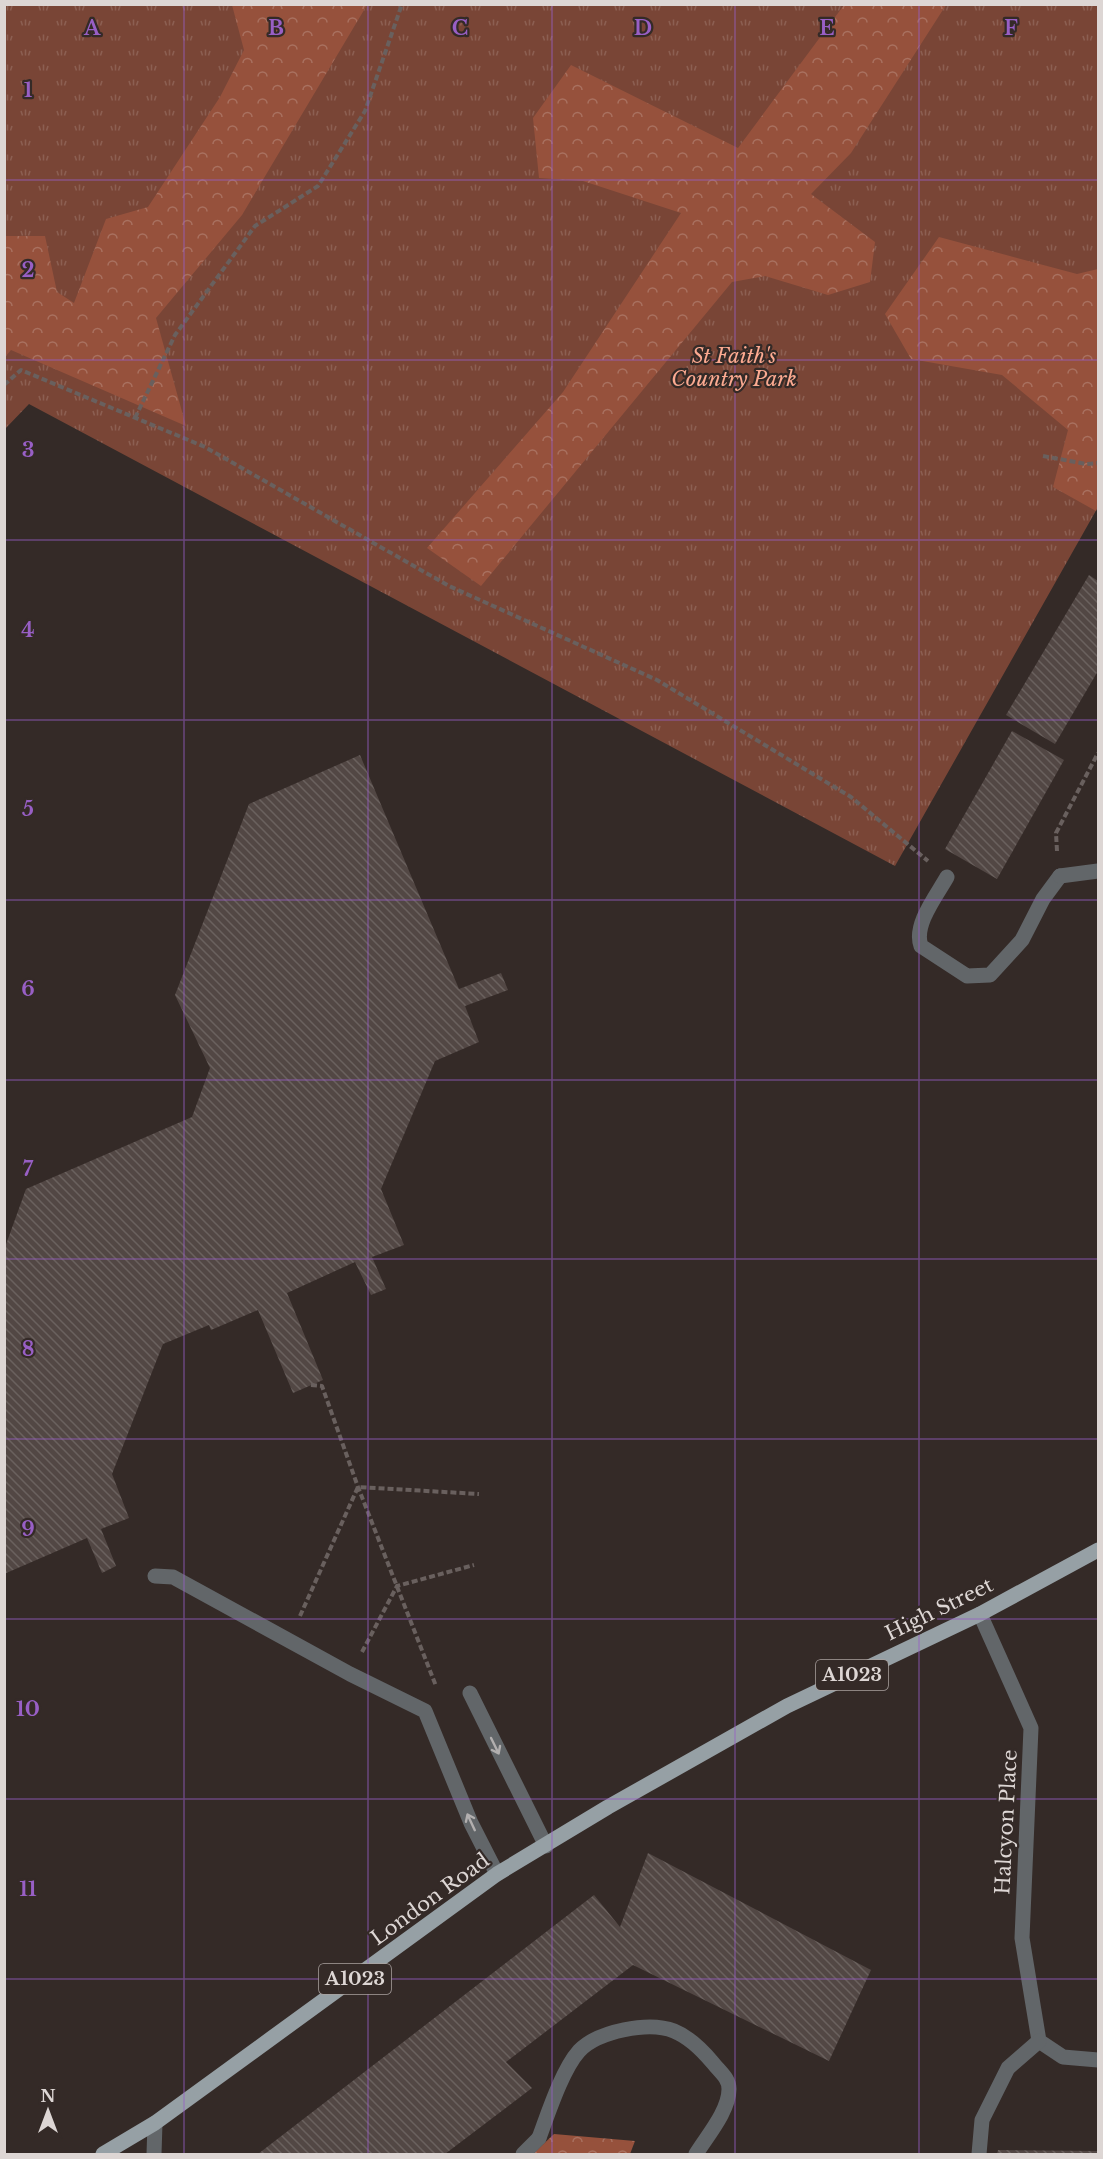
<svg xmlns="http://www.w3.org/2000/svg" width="1103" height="2159" font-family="'Libre Baskerville',serif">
	<defs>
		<pattern id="grass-tufts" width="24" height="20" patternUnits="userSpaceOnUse" patternTransform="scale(1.5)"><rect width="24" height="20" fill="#794536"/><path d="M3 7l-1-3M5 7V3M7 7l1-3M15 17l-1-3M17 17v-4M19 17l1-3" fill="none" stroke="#8c5f52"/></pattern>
		<pattern id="forest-crowns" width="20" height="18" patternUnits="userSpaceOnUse" patternTransform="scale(1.5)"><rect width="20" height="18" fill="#96513c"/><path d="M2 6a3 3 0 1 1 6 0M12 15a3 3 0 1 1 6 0" fill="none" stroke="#a97160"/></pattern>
		<pattern id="building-back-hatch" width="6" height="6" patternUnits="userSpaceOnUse" patternTransform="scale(1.5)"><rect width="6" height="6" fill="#524744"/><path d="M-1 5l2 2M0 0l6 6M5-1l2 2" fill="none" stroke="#6a615e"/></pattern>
	</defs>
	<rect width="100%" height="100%" fill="#342a27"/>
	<path fill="url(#grass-tufts)" d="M 5,5 L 1098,5 L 1098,507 L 895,866 L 29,404 L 5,429 Z"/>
	<g fill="url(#forest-crowns)">
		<path d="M 232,5 L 367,5 L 242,215 L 156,318 L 186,426 L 11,350 L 5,357 L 5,236 L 45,236 L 57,292 L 74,303 L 106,219 L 148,207 L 220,97 L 244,50 Z"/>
		<path d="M 844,5 L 946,5 L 851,153 L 811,194 L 875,242 L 870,282 L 828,295 L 765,276 L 732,282 L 481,586 L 427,548 L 563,392 L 681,213 L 583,181 L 539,178 L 533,118 L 571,65 L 738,148 Z"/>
		<path d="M 939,237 L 1077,274 L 1098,269 L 1098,506 L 1096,511 L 1053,487 L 1068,430 L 1002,375 L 911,359 L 885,314 Z"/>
		<path d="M 554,2134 L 635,2141 L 630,2154 L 533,2154 Z"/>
	</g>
	<g fill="url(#building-back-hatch)">
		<path d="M 1089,575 L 1098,581 L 1098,671 L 1055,744 L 1006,715 Z"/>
		<path d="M 1012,731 L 1064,760 L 997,879 L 945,849 Z"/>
		<path d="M 360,755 L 459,989 L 501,973 L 508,990 L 465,1006 L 479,1042 L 435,1061 L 381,1189 L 404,1245 L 372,1257 L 386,1289 L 371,1295 L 355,1262 L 287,1293 L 323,1380 L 293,1393 L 258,1310 L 211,1330 L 209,1325 L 163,1344 L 112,1474 L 129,1518 L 101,1529 L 116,1566 L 102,1573 L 87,1538 L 4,1574 L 4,1250 L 26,1189 L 192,1117 L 210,1068 L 175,995 L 249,804 Z"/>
		<path d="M 648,1853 L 871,1970 L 829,2061 L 633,1965 L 506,2062 L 532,2088 L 445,2154 L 258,2154 L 594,1895 L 620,1927 Z"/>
		<path d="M 998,2150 L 1098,2151 L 1098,2154 L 997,2154 Z"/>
	</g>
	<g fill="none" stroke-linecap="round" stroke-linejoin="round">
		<g stroke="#69605e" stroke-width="4" stroke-dasharray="6 3" stroke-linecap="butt">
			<path d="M 4,385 L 21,370 L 205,447 L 449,586 L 657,680 L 851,797 L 928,861"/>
			<path d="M 135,418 L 175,335 L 255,226 L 318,186 L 365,111 L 402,4"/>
			<path d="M 1043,456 L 1086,464 L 1098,463"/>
			<path d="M 1057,851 L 1056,833 L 1098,753"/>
			<path d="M 311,1385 L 322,1386 L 358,1487 L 436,1686"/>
			<path d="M 300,1616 L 358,1487 L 479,1494"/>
			<path d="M 362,1652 L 397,1586 L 474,1565"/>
		</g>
		<g stroke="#626669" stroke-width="15">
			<path d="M 947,877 C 937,895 913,925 921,946 L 967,976 L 990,975 L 1022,940 L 1043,899 L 1060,876"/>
			<path d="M 155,1576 L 173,1577 L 350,1674 L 425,1711 L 471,1823 L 497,1874"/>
			<path d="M 470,1693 L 546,1846"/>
			<path d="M 539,2138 C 548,2114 562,2070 579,2051 C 598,2031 649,2021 674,2031 C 689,2037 703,2051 713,2063 C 720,2072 729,2078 729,2089 C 729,2111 707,2136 696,2154"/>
		</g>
		<g stroke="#626669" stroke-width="15">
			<path d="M 1060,876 L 1098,871"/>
			<path d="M 980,1614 L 1031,1728 L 1022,1938 L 1039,2041 L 1063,2057 L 1098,2060"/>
			<path d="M 154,2154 L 155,2123"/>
			<path d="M 523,2154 L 539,2138"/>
			<path d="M 979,2154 L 982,2120 L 1008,2068 L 1039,2041"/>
		</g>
		<path stroke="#96a0a5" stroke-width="15" d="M 103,2154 L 155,2123 L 497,1874 L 608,1807 L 787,1706 L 980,1614 L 1098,1550"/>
	</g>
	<defs><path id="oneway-shaft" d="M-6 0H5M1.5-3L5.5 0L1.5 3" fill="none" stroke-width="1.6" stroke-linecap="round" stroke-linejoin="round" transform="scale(1.5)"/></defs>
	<g stroke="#b2afaf">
		<use href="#oneway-shaft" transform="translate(495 1746) rotate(64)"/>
		<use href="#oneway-shaft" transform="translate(471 1822) rotate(-115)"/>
	</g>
	<path fill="none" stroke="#985fc5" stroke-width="1.5" stroke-opacity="0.55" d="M 184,4 L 184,2154M 368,4 L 368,2154M 552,4 L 552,2154M 735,4 L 735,2154M 919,4 L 919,2154M 4,180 L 1098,180M 4,360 L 1098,360M 4,540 L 1098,540M 4,720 L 1098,720M 4,900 L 1098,900M 4,1080 L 1098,1080M 4,1259 L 1098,1259M 4,1439 L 1098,1439M 4,1619 L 1098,1619M 4,1799 L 1098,1799M 4,1979 L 1098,1979"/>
	<g text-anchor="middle" stroke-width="4.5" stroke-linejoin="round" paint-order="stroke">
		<g fill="#342a27" stroke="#aaa2a0" stroke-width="1.5">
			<rect x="816" y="1660" width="72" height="30" rx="4.5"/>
			<rect x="319" y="1964" width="72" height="30" rx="4.5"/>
		</g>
		<g font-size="18" font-weight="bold" fill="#ddd6d4">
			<text x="852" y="1681">A1023</text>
			<text x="355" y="1985">A1023</text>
		</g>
		<g font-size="20" font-style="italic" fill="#fcaa91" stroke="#342a27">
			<text x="734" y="363">St Faith's<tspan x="734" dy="23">Country Park</tspan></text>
		</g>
		<g font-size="20" fill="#ddd6d4" stroke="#342a27">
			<text transform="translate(939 1609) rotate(-26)" y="7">High Street</text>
			<text transform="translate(1006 1822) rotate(-87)" y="7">Halcyon Place</text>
			<text transform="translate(430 1899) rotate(-36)" y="7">London Road</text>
		</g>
	</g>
	<g font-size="20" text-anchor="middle" font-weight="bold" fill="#985fc5" stroke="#342a27" stroke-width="4.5" stroke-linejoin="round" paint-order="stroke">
		<text x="92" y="35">A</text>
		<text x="276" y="35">B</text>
		<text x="460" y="35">C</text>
		<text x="643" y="35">D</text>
		<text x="827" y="35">E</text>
		<text x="1011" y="35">F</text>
		<text x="28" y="97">1</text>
		<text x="28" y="277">2</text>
		<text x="28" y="457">3</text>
		<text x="28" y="637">4</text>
		<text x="28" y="816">5</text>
		<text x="28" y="996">6</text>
		<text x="28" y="1176">7</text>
		<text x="28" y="1356">8</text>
		<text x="28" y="1536">9</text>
		<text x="28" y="1716">10</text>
		<text x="28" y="1896">11</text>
	</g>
	<rect width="1103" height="2159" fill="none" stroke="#ddd6d4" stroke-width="12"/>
	<g transform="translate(48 2111)" stroke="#342a27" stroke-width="4.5" paint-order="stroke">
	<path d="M0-4.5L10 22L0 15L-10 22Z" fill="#ddd6d4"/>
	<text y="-9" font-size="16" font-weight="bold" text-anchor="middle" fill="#ddd6d4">N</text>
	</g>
</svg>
